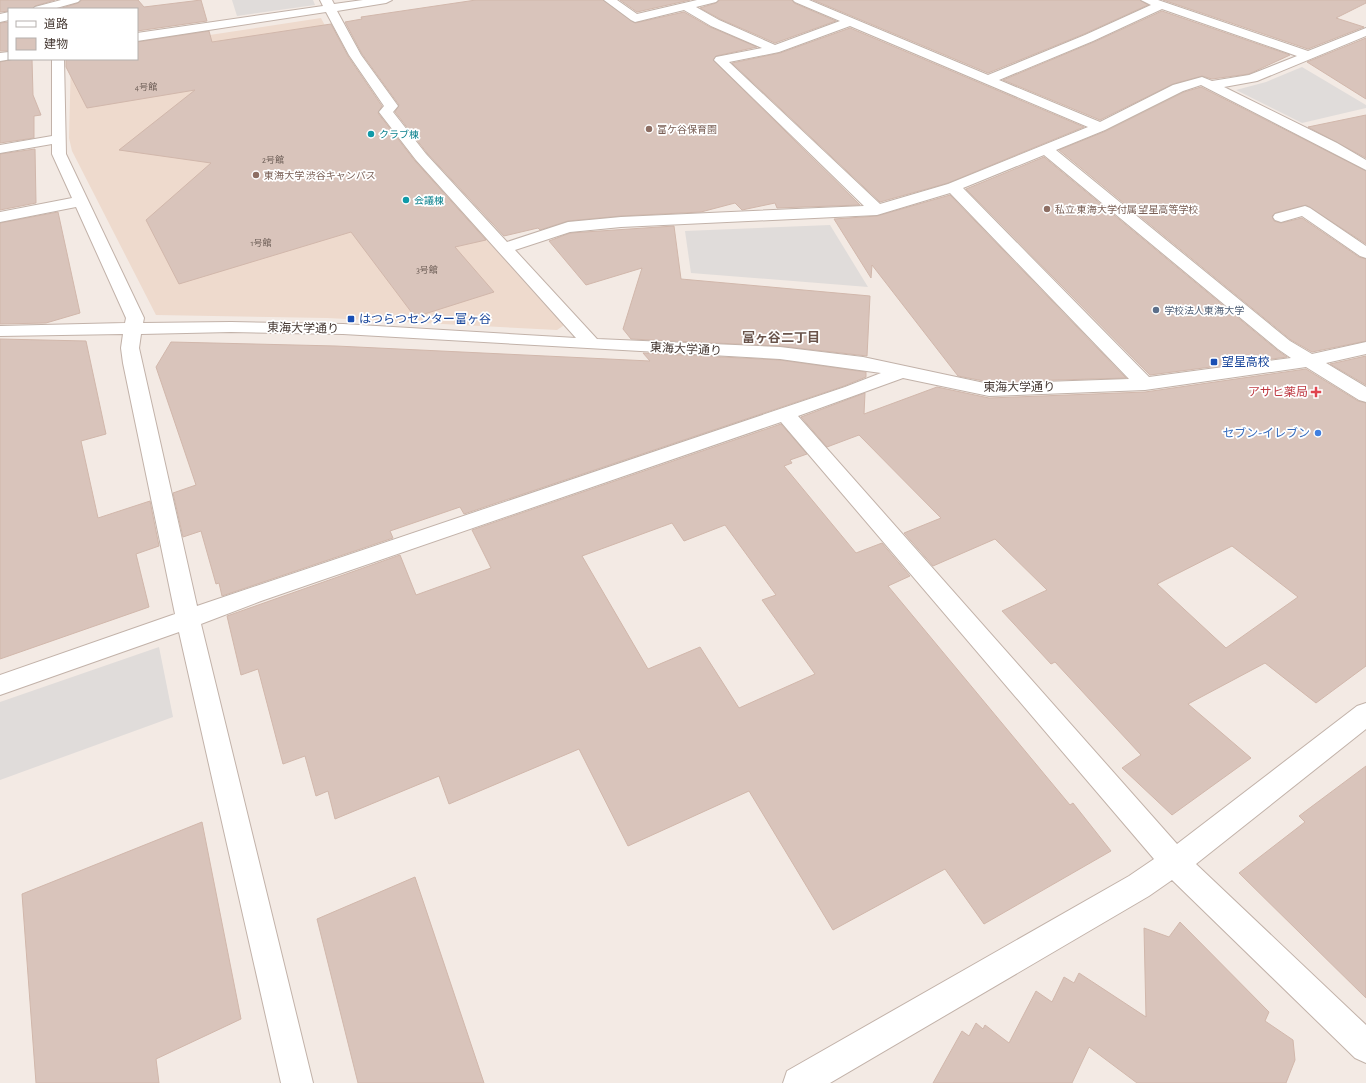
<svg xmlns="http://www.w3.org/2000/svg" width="1366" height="1083" font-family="'Alegreya Sans','Noto Sans JP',sans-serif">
	<rect width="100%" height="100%" fill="#f3eae4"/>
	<path fill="#eedacd" d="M 321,18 L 347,67 L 376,109 L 442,191 L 564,321 L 563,326 L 557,330 L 327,318 L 156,315 L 72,151 L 69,138 L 71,59 L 137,59 L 137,46 Z"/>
	<g fill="#e0dcda">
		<path d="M 232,0 L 313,0 L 315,5 L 237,16 Z"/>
		<path d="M 1302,67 L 1366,105 L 1366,108 L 1302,123 L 1236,90 L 1266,82 Z"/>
		<path d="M 830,225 L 868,287 L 691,273 L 685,231 Z"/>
		<path d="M 159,647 L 173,717 L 0,780 L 0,702 Z"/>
	</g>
	<g fill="#d9c4bb" stroke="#d1b7ab" fill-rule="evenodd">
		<path d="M 0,0 L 55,0 L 35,6 L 32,9 L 9,9 L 9,11 L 0,12 Z"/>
		<path d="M 82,0 L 138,0 L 144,7 L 201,0 L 207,21 L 137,31 L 137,9 L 59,9 L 78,3 Z"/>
		<path d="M 476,0 L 603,0 L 635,23 L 684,12 L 710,27 L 757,47 L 716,56 L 713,60 L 860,205 L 777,208 L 775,203 L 742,210 L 735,203 L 701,212 L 621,216 L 568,221 L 540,230 L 538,228 L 504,236 L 427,153 L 395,112 L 399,105 L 362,54 L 345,22 L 362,19 L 361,17 Z"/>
		<path d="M 620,0 L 690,0 L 637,12 Z"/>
		<path d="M 720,0 L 792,0 L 794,3 L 836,21 L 775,43 L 720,19 L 700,8 L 716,3 Z"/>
		<path d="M 813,0 L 1140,0 L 1148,5 L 1084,34 L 988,73 Z"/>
		<path d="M 1163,0 L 1366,0 L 1366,3 L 1336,18 L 1364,27 L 1308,49 Z"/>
		<path d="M 1162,11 L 1290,55 L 1249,74 L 1212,79 L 1202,76 L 1173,84 L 1100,120 L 1003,80 L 1094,42 Z"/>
		<path d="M 9,22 L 9,51 L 0,51 L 0,23 Z"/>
		<path d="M 331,24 L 348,56 L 382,106 L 378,113 L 415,161 L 486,240 L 455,247 L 494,292 L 415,317 L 351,232 L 179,284 L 146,220 L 211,163 L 119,150 L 195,90 L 87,108 L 66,67 L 66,59 L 137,59 L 137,42 L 209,31 L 212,42 Z"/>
		<path d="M 850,28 L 1084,127 L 948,183 L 880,202 L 732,63 L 780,53 Z"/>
		<path d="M 1366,38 L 1366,99 L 1307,62 Z"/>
		<path d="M 13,59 L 32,59 L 33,95 L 41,115 L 34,116 L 34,138 L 0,143 L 0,62 Z"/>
		<path d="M 1201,87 L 1366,171 L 1366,244 L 1306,205 L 1275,213 L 1272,216 L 1274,221 L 1281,223 L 1302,218 L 1359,257 L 1366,259 L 1366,341 L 1312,352 L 1291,340 L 1059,150 L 1106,131 L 1184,92 Z"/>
		<path d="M 1366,115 L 1366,158 L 1308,127 Z"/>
		<path d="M 35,149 L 36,203 L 0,210 L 0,154 Z"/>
		<path d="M 1044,157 L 1277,350 L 1287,357 L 1150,375 L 966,189 Z"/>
		<path d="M 950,195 L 1126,378 L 989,382 L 958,376 L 872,265 L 871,278 L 834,219 L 877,216 Z"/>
		<path d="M 58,212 L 80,313 L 46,323 L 0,324 L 0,223 Z"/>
		<path d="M 674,226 L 681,279 L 870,296 L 867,356 L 780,346 L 631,339 L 623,329 L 642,268 L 586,285 L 549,241 L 570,233 Z"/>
		<path d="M 0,339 L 86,341 L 106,434 L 81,441 L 98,518 L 150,501 L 159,546 L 136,554 L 149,607 L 0,659 Z"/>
		<path d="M 171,342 L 336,346 L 650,361 L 643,353 L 780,360 L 866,372 L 866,377 L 844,386 L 464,514 L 460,507 L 390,531 L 393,538 L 222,596 L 219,583 L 216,584 L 201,531 L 183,537 L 173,493 L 196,485 L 156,367 Z"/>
		<path d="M 1366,356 L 1366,385 L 1330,364 Z"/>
		<path d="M 1306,369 L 1358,401 L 1366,403 L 1366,666 L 1316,703 L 1265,663 L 1188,704 L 1251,758 L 1172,815 L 1122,768 L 1141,755 L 1055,662 L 1051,664 L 1002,611 L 1047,590 L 995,539 L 933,566 L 904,533 L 941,518 L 859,435 L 827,447 L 801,417 L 865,393 L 864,414 L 937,387 L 989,398 L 1145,392 ZM 1232,546 L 1298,597 L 1226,648 L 1157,584 Z"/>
		<path d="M 781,424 L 807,454 L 790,460 L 792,463 L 784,466 L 856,553 L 882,543 L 910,576 L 888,586 L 1070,805 L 1073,803 L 1111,851 L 984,924 L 945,869 L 833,930 L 749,791 L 628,846 L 579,749 L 449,804 L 439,776 L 335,819 L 328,791 L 316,796 L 305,756 L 283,764 L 258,669 L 241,675 L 227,616 L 400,555 L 416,595 L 491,568 L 472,530 ZM 672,523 L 684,541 L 725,525 L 776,595 L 762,600 L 815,674 L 739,708 L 700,647 L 648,669 L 582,556 Z"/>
		<path d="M 1366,766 L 1366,998 L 1239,873 L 1305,822 L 1299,816 Z"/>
		<path d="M 202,822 L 241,1019 L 156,1059 L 159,1083 L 36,1083 L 22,894 Z"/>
		<path d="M 415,877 L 484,1083 L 358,1083 L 317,919 Z"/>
		<path d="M 1180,922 L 1269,1012 L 1265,1021 L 1293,1040 L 1295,1060 L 1286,1083 L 1137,1083 L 1089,1047 L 1072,1083 L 933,1083 L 962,1031 L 969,1036 L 976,1023 L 983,1029 L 985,1025 L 1009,1043 L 1036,991 L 1052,1002 L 1064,977 L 1074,983 L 1079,973 L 1146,1017 L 1144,928 L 1169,937 Z"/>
	</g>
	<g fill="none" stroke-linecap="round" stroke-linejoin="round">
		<defs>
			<g id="minor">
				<path d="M 61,0 L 80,0 L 78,2 L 53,9 L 33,9 L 35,7 Z"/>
				<path d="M 320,0 L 332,0 L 334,4 L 363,0 L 392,0 L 386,3 L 337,11 L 361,55 L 398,106 L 393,112 L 426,154 L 507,242 L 568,222 L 621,217 L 864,206 L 714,60 L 716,57 L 762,48 L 711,26 L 684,10 L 635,22 L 631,20 L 604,0 L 617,0 L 637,14 L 697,0 L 718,0 L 716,2 L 696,7 L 719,20 L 775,45 L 840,21 L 795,2 L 793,0 L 809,0 L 988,75 L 1085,35 L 1151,5 L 1141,0 L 1158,0 L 1308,51 L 1366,28 L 1366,36 L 1257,81 L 1224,87 L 1337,143 L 1366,160 L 1366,170 L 1201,85 L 1183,91 L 1105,130 L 1056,150 L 1290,341 L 1312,354 L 1366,342 L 1366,354 L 1326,363 L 1366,387 L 1366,402 L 1359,400 L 1306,367 L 1145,390 L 989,396 L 903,378 L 798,416 L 1177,844 L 1357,706 L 1366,703 L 1366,729 L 1196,864 L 1366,1025 L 1366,1063 L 1355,1058 L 1172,880 L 1149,896 L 830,1083 L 783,1083 L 787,1071 L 1129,876 L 1154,859 L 781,422 L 261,601 L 201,624 L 313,1083 L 281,1083 L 179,632 L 0,695 L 0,675 L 175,614 L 123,363 L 121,348 L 123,334 L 0,336 L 0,326 L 125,323 L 126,318 L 76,207 L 0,222 L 0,212 L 72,198 L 52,154 L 52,144 L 0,153 L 0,145 L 52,136 L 52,59 L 64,59 L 66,154 L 144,318 L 143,323 L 231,322 L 343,324 L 576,338 L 416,160 L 379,112 L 384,106 L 349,55 L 326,12 L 137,41 L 137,33 L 323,6 ZM 1162,9 L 1297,56 L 1249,75 L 1212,81 L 1202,77 L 1173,85 L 1100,122 L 999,80 L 1093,41 ZM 850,26 L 1088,127 L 948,184 L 880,204 L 729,62 L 779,52 ZM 1044,155 L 1278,349 L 1291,358 L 1149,377 L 963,188 ZM 950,193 L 1129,379 L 989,384 L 863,357 L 780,347 L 597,339 L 515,250 L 570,232 L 621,227 L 877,215 ZM 231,332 L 343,334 L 780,359 L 881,373 L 845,387 L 197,606 L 139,348 L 141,334 Z"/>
				<path d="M 9,12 L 9,20 L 0,22 L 0,14 Z"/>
				<path d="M 9,52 L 9,59 L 12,59 L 0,61 L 0,53 Z"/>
				<path d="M 1305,206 L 1310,208 L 1366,246 L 1366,258 L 1360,256 L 1302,216 L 1281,222 L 1275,220 L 1273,217 L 1275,214 Z"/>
			</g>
		</defs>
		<use href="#minor" stroke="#c2b2a9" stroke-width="2"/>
		<use href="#minor" fill="#fff" fill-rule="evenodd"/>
	</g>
	<g fill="#8d6e63" stroke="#fff" stroke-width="1.5">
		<circle cx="649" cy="129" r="4"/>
		<circle cx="256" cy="175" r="4"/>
		<circle cx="1047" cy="209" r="4"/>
	</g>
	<g fill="#0f9aa8" stroke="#fff" stroke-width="1.5">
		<circle cx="371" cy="134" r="4"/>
		<circle cx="406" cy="200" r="4"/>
	</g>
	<circle fill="#5c6f8a" stroke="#fff" stroke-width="1.5" cx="1156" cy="310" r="4"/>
	<g fill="#1a4fb4" stroke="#fff" stroke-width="1.5">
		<rect x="347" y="315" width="8" height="8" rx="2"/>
		<rect x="1210" y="358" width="8" height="8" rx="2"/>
	</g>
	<path fill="#e0444e" stroke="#fff" stroke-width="1.5" d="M1314 386h4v4h4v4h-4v4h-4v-4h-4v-4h4z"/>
	<circle fill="#3f7fe0" stroke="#fff" stroke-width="1.5" cx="1318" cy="433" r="4"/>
	<g text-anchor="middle" stroke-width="3.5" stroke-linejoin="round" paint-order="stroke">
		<g font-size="9" fill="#6b5c55">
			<text x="146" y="90">4号館</text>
			<text x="273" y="163">2号館</text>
			<text x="261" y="246">1号館</text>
			<text x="427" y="273">3号館</text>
		</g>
		<g font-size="10" fill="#785e54" stroke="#fff" text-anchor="start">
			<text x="657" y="133">富ケ谷保育園</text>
			<text x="264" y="179">東海大学 渋谷キャンパス</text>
			<text x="1055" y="213">私立 東海大学付属 望星高等学校</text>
		</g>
		<g font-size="10" fill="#0d838f" stroke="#fff" text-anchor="start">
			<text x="379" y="138">クラブ棟</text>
			<text x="414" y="204">会議棟</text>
		</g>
		<g font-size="10" fill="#4e5e75" stroke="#fff" text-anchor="start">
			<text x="1164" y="314">学校法人東海大学</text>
		</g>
		<g font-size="12" fill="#164399" stroke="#fff" text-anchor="start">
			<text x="359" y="323">はつらつセンター富ヶ谷</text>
			<text x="1222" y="366">望星高校</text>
		</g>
		<g font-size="12" fill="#463933" stroke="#fff">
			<text transform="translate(303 328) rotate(1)" y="4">東海大学通り</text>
			<text transform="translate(686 349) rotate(3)" y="4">東海大学通り</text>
			<text x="1019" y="391">東海大学通り</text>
		</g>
		<g font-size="12" fill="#be3a42" stroke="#fff" text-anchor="end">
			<text x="1308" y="396">アサヒ薬局</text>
		</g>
		<g font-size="12" fill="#366cbe" stroke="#fff" text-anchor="end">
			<text x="1310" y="437">セブン-イレブン</text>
		</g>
		<g font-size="13" font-weight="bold" fill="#69534a" stroke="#fff">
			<text x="781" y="342">富ヶ谷二丁目</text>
		</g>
	</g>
	<rect x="8" y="8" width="130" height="52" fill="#ffffff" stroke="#b5b0ad"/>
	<rect x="16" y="21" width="20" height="6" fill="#ffffff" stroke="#b5b0ad"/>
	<text x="44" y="28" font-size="12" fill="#463933">道路</text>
	<rect x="16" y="38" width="20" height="12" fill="#d9c4bb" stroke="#b5b0ad"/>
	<text x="44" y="48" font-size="12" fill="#463933">建物</text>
</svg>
